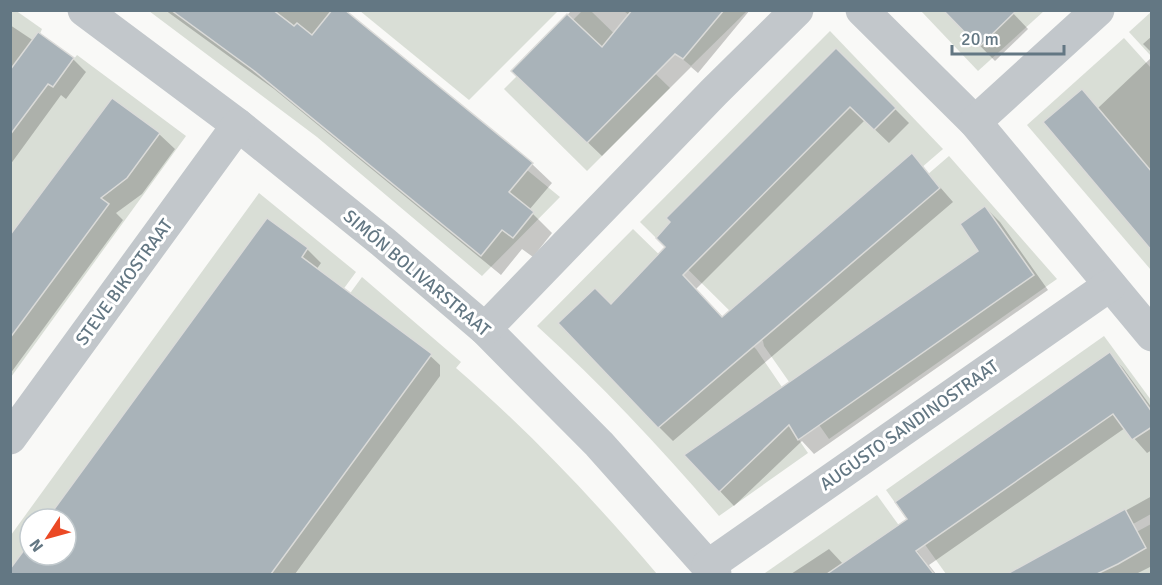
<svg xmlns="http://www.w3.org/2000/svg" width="1162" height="585" font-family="Signika,sans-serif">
	<rect width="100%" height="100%" fill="#f9f9f7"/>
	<g fill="#d9ded6" fill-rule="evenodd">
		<path d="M 15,10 L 42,29 L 11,101 L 10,11 Z"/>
		<path d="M 583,10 L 591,11 L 670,88 L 587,171 L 504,89 Z"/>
		<path d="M 149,11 L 332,11 L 560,197 L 482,276 L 317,137 Z"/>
		<path d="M 360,11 L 558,11 L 469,100 Z"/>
		<path d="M 624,11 L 747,11 L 691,66 Z"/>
		<path d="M 921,11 L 1044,11 L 978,71 Z"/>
		<path d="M 1151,12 L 1151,56 L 1129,32 Z"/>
		<path d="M 830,31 L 943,149 L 742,323 L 640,222 Z"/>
		<path d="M 1124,38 L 1151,68 L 1151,270 L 1027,125 Z"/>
		<path d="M 77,55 L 186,136 L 11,377 L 11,115 L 39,77 L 53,87 Z"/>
		<path d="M 949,156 L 1057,279 L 829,439 L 764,346 L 763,341 L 751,327 Z"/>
		<path d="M 259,193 L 356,272 L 134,574 L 11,574 L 11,535 ZM 30,519 L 66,519 L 66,555 L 30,555 Z"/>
		<path d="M 633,229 L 756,349 L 801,415 L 788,424 L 808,453 L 719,516 C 662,449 602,385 537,326 Z"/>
		<path d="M 362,277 L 461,362 L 456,368 C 529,431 595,501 657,574 L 145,574 Z"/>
		<path d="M 1104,336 L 1151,400 L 1151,514 L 1043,574 L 946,574 L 886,490 Z"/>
		<path d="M 877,495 L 934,574 L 766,574 L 765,573 Z"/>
		<path d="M 1151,524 L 1151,574 L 1060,574 Z"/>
	</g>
	<g fill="#0003">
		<path d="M 165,10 L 270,10 L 276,14 L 279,10 L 342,10 L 532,164 L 552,183 L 529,210 L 552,233 L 533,257 L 522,249 L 501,275 L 274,89 Z"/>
		<path d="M 572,10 L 750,10 L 698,73 L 691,67 L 602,156 L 513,71 Z"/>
		<path d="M 945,10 L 1011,11 L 1028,29 L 995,61 Z"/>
		<path d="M 10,25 L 34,41 L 39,34 L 73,59 L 86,72 L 66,99 L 61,95 L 10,165 Z"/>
		<path d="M 1152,36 L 1152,53 L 1143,44 Z"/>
		<path d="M 836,50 L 909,123 L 889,143 L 865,120 L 695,290 L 723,319 L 912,155 L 953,202 L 673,441 L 659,427 L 611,306 L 667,247 Z"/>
		<path d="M 1152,57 L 1152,249 L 1082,91 L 1098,108 Z"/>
		<path d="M 112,100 L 159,134 L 175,149 L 142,194 L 116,213 L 123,220 L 10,374 L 10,238 Z"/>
		<path d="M 985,207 L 1000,222 L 1048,290 L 814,454 L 802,441 L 734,506 L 686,455 L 980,251 Z"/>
		<path d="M 307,249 L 321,263 L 316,270 L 425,351 L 440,365 L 440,376 L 295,574 L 10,574 L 10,572 L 30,545 L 30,555 L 66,555 L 66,519 L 49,519 Z"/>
		<path d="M 1110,354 L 1123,368 L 1152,408 L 1152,450 L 1147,453 L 1125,428 L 929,565 L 936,574 L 791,574 L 829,549 L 844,565 L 909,520 Z"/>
		<path d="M 1152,496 L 1152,566 L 1136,574 L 1011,574 Z"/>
	</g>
	<g fill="#a9b3b9" stroke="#dbdbd9" stroke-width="1.5">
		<path d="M 171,10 L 273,10 L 294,26 L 297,23 L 312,35 L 332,10 L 345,10 L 533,163 L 509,192 L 534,212 L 513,238 L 502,230 L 481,256 L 253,70 Z"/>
		<path d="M 632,10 L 724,10 L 683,59 L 675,54 L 587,143 L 511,71 L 567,14 L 602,47 Z"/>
		<path d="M 943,10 L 1017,10 L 979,47 Z"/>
		<path d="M 38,32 L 74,58 L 53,87 L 48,84 L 10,135 L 10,70 Z"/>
		<path d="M 836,48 L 896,108 L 874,130 L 850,107 L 683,275 L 722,317 L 912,153 L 940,188 L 658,428 L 558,323 L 595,288 L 611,304 L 665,247 L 656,238 L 670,222 L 666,218 Z"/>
		<path d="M 1082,89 L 1152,172 L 1152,251 L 1043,122 Z"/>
		<path d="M 112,98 L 160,133 L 127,178 L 101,198 L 109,204 L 10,338 L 10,235 Z"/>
		<path d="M 985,206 L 1034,275 L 798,440 L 789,425 L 719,492 L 684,455 L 978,251 L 960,224 Z"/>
		<path d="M 267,218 L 308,248 L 302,257 L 432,354 L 271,574 L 10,574 L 10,569 L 30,542 L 30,555 L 66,555 L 66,519 L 47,519 Z"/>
		<path d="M 1110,352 L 1152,412 L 1152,427 L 1132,440 L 1113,414 L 916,551 L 934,574 L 827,574 L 907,519 L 895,502 Z"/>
		<path d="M 1125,509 L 1146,548 L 1118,564 L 1097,574 L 1007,574 Z"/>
	</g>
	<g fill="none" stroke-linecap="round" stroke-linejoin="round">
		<g stroke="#c2c7cb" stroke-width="33">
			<path d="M 84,10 L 238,125 L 383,242 L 485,329 L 599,444 L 715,574"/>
			<path d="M 862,10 L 975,122 L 1152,335"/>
			<path d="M 975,122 L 1098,10"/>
			<path d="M 485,329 L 714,92 L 797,10"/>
			<path d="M 10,438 L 238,125"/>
			<path d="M 708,566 L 1110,285"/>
		</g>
	</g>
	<g text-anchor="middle" stroke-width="6" stroke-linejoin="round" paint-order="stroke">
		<g font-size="18" fill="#637783" stroke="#fff">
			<text transform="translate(417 273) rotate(40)" y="6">SIMÓN BOLIVARSTRAAT</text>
			<text transform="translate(124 282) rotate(-54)" y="6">STEVE BIKOSTRAAT</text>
			<text transform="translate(909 425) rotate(-35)" y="6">AUGUSTO SANDINOSTRAAT</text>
		</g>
	</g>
	<rect width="1162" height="585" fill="none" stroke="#637783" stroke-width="24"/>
	<g transform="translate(48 537) rotate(234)"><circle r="28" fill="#ffffff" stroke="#c1c9cd" stroke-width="1.5"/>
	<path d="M0-4.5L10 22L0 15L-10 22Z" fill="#eb4925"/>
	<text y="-9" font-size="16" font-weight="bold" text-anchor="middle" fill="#637783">N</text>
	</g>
	<path d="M952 45v9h112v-9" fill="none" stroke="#637783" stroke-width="3"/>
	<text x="961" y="45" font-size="18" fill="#637783" stroke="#ffffff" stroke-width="4.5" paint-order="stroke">20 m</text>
</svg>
